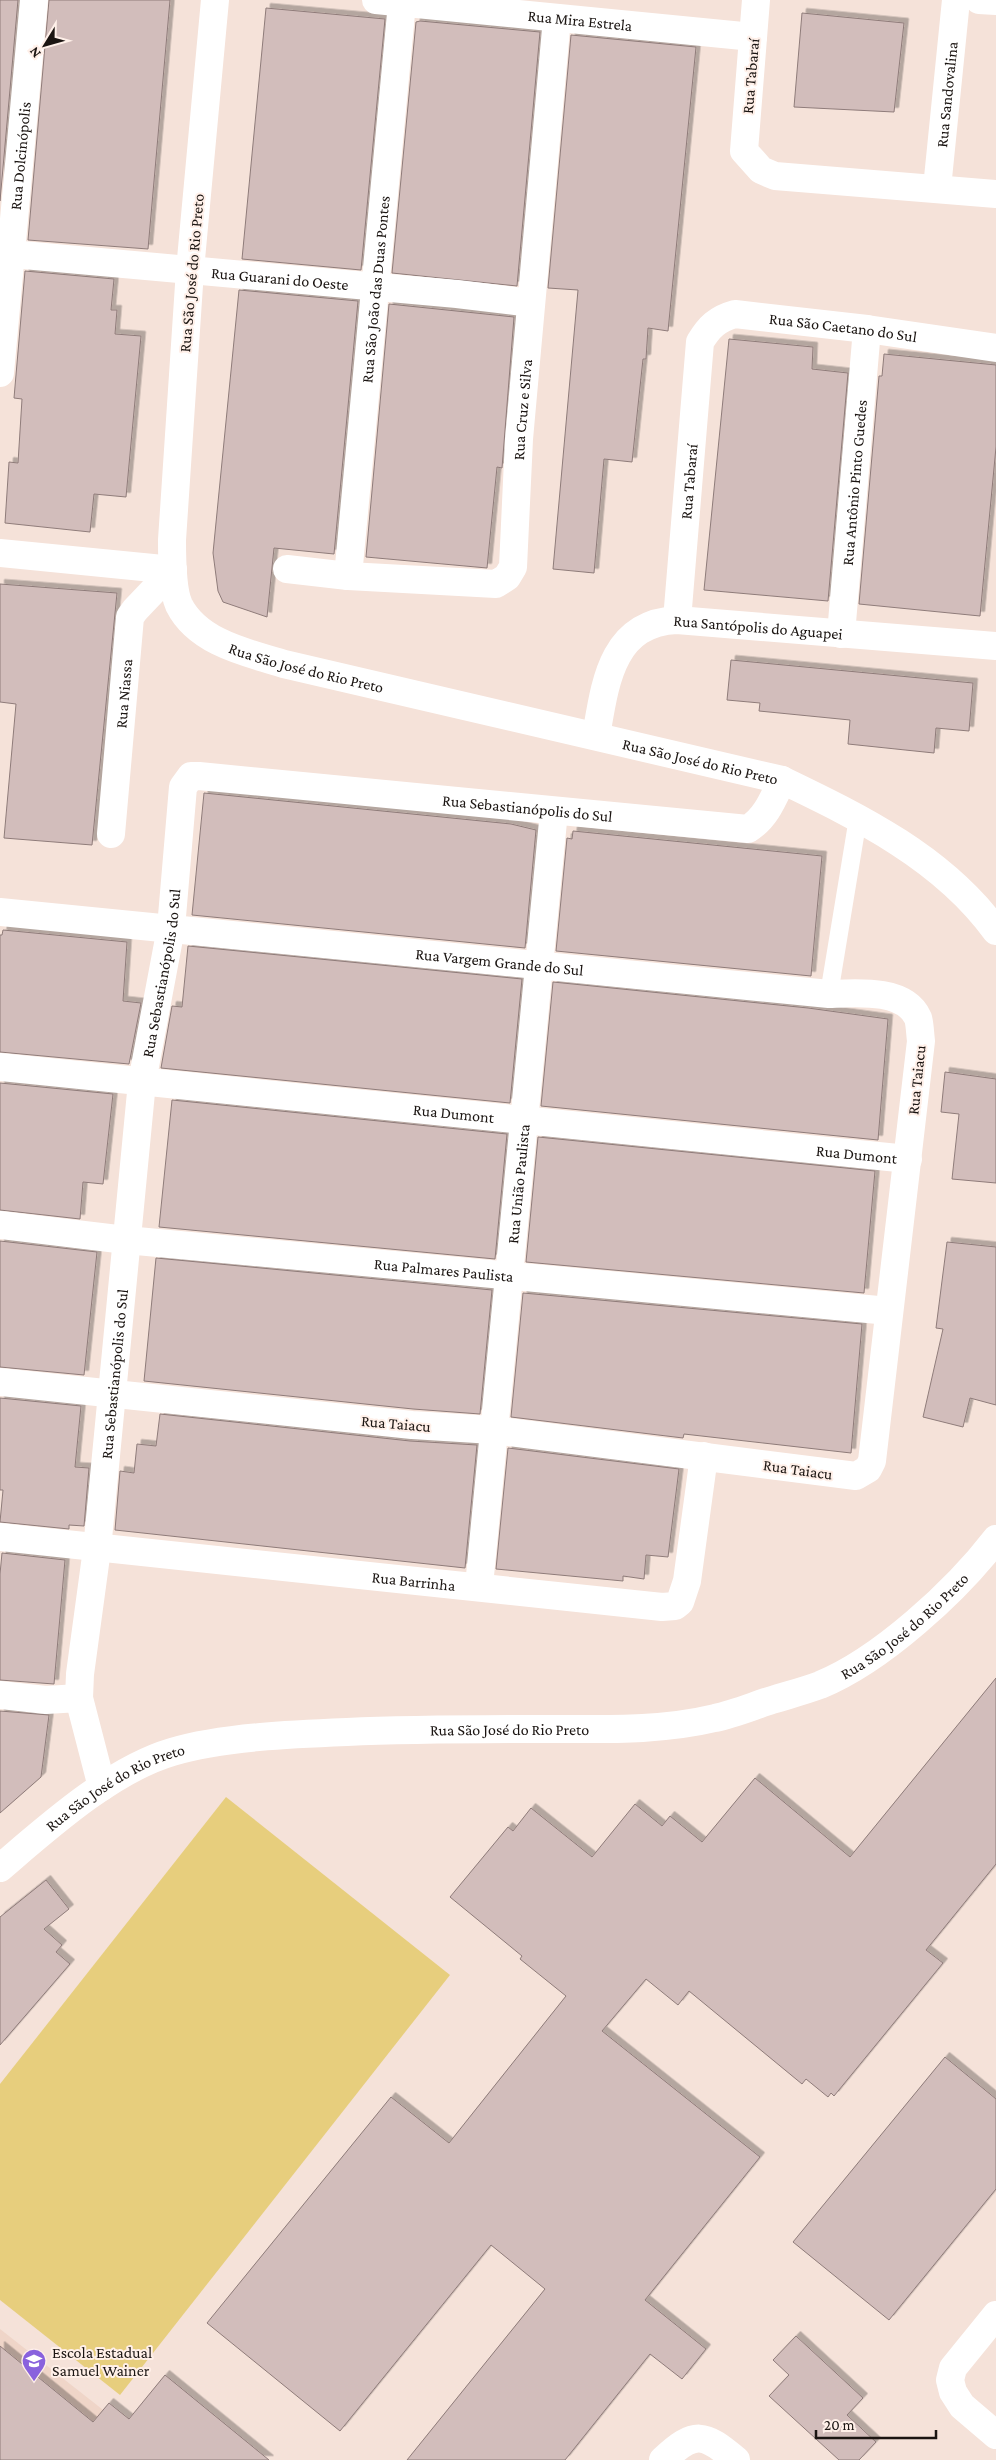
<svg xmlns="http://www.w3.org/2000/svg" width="996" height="2460" font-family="'Crimson Pro',serif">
	<defs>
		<filter id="shadow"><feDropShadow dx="4.5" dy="-4.5" stdDeviation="0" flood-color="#0004"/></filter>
	</defs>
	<rect width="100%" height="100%" fill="#f5e2d9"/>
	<path fill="#efd5c8" d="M 0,2329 L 135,2435 L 0,2460 Z"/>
	<path fill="#e7ce7d" d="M 226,1797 L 450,1975 L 120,2395 L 0,2300 L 0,2084 Z"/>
	<g fill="#d2bdbb" stroke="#8f7c7a" filter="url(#shadow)">
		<path d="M 0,0 L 18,0 L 0,201 Z"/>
		<path d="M 49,0 L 170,0 L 148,249 L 28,240 Z"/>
		<path d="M 266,8 L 385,19 L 361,270 L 242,259 Z"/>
		<path d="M 802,13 L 904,23 L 894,112 L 794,107 Z"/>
		<path d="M 420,21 L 540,32 L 517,286 L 392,273 L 416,22 Z"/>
		<path d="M 571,35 L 696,47 L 668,331 L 648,328 L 646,359 L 643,359 L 632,462 L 604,459 L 594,573 L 553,569 L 578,290 L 548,288 Z"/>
		<path d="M 25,271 L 114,279 L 111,310 L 117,310 L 115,334 L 141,336 L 126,497 L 94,494 L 90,532 L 5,523 L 9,462 L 18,463 L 22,399 L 14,398 Z"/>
		<path d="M 239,290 L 358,301 L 334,554 L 274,548 L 267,617 L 223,602 L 218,591 L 213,553 Z"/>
		<path d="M 389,304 L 514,317 L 502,468 L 497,467 L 487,568 L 366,557 Z"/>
		<path d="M 729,339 L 813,347 L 812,369 L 848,373 L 828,601 L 704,590 Z"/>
		<path d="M 884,354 L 996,365 L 996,447 L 980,616 L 859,604 L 879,376 L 882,376 Z"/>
		<path d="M 0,584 L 117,593 L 92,845 L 4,838 L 16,704 L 0,702 Z"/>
		<path d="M 731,660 L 973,683 L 969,731 L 936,728 L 934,753 L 848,744 L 850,720 L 759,711 L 760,703 L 727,700 Z"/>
		<path d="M 204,793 L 511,824 L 536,830 L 525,948 L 192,915 Z"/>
		<path d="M 573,831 L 822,856 L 811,976 L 556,951 L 567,838 L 572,839 Z"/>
		<path d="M 3,930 L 127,942 L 123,1001 L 141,1003 L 129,1064 L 0,1052 L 0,935 L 2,935 Z"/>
		<path d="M 188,946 L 522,979 L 510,1103 L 161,1068 L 172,1006 L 182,1007 Z"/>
		<path d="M 553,982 L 808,1008 L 888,1019 L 878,1140 L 541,1106 Z"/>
		<path d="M 945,1072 L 996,1079 L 996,1183 L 952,1179 L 959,1114 L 941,1112 Z"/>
		<path d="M 0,1083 L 113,1094 L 103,1184 L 83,1182 L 80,1219 L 0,1210 Z"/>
		<path d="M 172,1100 L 507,1134 L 495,1259 L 159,1227 Z"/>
		<path d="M 538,1137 L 875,1171 L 864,1293 L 526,1262 Z"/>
		<path d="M 0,1241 L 97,1252 L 84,1375 L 0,1367 Z"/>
		<path d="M 947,1242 L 996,1247 L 996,1405 L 970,1398 L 963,1427 L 923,1417 L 943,1329 L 936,1328 Z"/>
		<path d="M 156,1258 L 492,1290 L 480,1414 L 413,1409 L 144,1381 Z"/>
		<path d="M 523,1293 L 862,1324 L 851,1453 L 684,1434 L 683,1438 L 511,1417 Z"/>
		<path d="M 0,1398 L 81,1406 L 75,1467 L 89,1468 L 84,1526 L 69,1525 L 69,1529 L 0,1522 L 3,1490 L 0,1490 Z"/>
		<path d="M 160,1414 L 410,1441 L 477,1445 L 465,1568 L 115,1530 L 120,1471 L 134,1473 L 137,1444 L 156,1446 Z"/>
		<path d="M 508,1448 L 679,1469 L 668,1557 L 646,1555 L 644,1579 L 623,1576 L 623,1581 L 496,1569 Z"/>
		<path d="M 2,1553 L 65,1560 L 54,1684 L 0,1680 L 0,1574 Z"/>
		<path d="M 996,1678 L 996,1864 L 926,1950 L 943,1963 L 834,2096 L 831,2093 L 828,2097 L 806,2079 L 802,2084 L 689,1991 L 678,2005 L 646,1979 L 602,2031 L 760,2157 L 645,2300 L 706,2349 L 682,2379 L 650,2354 L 565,2460 L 407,2460 L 545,2289 L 491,2245 L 340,2431 L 207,2323 L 391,2097 L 449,2143 L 566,1996 L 520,1959 L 522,1956 L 450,1897 L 508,1827 L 513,1831 L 531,1808 L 592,1857 L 635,1804 L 662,1826 L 670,1816 L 702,1842 L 755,1778 L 850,1857 Z"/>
		<path d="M 0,1711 L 49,1715 L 41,1777 L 0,1813 Z"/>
		<path d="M 46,1880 L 69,1909 L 44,1929 L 62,1945 L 56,1952 L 70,1964 L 0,2045 L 0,1917 Z"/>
		<path d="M 945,2057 L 996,2099 L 996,2189 L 889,2320 L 793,2242 Z"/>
		<path d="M 796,2336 L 863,2398 L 847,2415 L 876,2442 L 859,2460 L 839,2460 L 769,2396 L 789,2375 L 773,2360 Z"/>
		<path d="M 0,2346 L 93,2422 L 109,2403 L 129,2419 L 165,2375 L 269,2460 L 0,2460 Z"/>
	</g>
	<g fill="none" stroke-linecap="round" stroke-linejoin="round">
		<path stroke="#fff" stroke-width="18" d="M 829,994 L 858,818"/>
		<g stroke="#fff" stroke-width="28">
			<path id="s1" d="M 215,0 L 190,270 L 172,540 C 172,556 172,590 179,605 C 198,643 248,653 284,664 L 782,780 C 861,818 943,858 996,931"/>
			<path id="s2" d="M 376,0 L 753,37"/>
			<path d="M 756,0 L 744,151 L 761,170 L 775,176 L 996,194"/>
			<path d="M 979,0 L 996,1"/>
			<path id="s3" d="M 937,188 L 956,0"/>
			<path id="s4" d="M 0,253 L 457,294 L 531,303"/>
			<path id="s5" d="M 0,373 L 34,0"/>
			<path d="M 0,553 L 173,570"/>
			<path id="s6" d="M 287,569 L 348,576 L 496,584 L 507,577 L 513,567 L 519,439 L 557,18"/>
			<path id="s7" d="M 348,576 L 402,3"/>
			<path id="s8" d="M 677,620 L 700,342 C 709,327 717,319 735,314 L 867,329 L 996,348"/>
			<path id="s9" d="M 841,634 L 867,329"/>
			<path id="s10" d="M 596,736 C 605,684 611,623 677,620 L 996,646"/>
			<path id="s11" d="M 111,834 L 130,617 L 135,610 L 173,570"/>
			<path id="s12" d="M 0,912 L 829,994 C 855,993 905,988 918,1018 C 920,1024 920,1034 921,1041 L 872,1461 L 868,1469 L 856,1476 L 493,1430 L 412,1425 L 0,1382"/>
			<path id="s13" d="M 0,1067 L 908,1159"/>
			<path id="s14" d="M 0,1225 L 126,1240 L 889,1311"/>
			<path id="s15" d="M 0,1537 L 662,1607 L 675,1606 L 680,1602 L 687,1581 L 704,1456"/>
			<path id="s16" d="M 479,1586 L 554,811"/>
			<path d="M 0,1695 L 46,1700 L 79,1698"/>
			<path id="s17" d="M 102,1787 L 79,1698 L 80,1674 L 97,1549 L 142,1082 L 171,928 L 183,787 L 191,776 L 199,776 L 748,829 C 766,818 773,799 782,780"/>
			<path id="s18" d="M 0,1868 C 48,1827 111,1770 172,1752 C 221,1737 295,1734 347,1732 C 414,1729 482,1729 550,1729 C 605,1729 661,1731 715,1718 C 734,1714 753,1706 772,1700 C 788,1695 804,1691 820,1685 C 881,1660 956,1591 996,1539"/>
			<path d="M 996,2315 L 953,2368 L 950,2380 L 953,2392 L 962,2406 L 996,2435"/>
			<path d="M 663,2460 C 695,2430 704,2433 736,2460"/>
		</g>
	</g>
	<defs>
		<symbol id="school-pin" viewBox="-11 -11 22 30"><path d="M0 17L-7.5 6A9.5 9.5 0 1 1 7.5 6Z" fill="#8962dd" stroke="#fff0e9"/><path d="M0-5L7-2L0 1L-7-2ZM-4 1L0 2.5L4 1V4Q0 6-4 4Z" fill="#fff"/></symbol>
	</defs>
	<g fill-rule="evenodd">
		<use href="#school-pin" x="20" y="2347" width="28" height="38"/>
	</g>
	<g text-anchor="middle" stroke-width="4" stroke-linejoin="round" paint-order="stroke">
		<g font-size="16" fill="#1b1512" stroke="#fff0e9">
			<text dy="6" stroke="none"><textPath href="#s2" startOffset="205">Rua Mira Estrela</textPath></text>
			<text transform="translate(750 76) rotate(-85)" y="6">Rua Tabaraí</text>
			<text dy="6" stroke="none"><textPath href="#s3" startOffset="94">Rua Sandovalina</textPath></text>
			<text dy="6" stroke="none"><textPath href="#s5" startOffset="218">Rua Dolcinópolis</textPath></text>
			<text transform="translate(191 273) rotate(-85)" y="6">Rua São José do Rio Preto</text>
			<text dy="6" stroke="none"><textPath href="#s4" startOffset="281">Rua Guarani do Oeste</textPath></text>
			<text dy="6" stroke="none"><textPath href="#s7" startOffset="288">Rua São João das Duas Pontes</textPath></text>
			<text dy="6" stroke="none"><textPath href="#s8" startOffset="434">Rua São Caetano do Sul</textPath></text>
			<text dy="6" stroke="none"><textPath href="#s6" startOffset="392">Rua Cruz e Silva</textPath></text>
			<text dy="6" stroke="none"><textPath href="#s8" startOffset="139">Rua Tabaraí</textPath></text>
			<text dy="6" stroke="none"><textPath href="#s9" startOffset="152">Rua Antônio Pinto Guedes</textPath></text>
			<text dy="6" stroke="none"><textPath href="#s10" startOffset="238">Rua Santópolis do Aguapei</textPath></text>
			<text dy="6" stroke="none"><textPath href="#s1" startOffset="754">Rua São José do Rio Preto</textPath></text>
			<text dy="6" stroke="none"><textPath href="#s11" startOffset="141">Rua Niassa</textPath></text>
			<text dy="6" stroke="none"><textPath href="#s1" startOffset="1159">Rua São José do Rio Preto</textPath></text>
			<text dy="6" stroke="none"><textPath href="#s17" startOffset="1361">Rua Sebastianópolis do Sul</textPath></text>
			<text dy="6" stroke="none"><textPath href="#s12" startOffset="502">Rua Vargem Grande do Sul</textPath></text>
			<text dy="6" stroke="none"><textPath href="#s17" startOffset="822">Rua Sebastianópolis do Sul</textPath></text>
			<text transform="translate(916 1080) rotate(-84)" y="6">Rua Taiacu</text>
			<text dy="6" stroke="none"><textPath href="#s13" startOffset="456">Rua Dumont</textPath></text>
			<text dy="6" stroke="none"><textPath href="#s13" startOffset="861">Rua Dumont</textPath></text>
			<text dy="6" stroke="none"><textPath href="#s16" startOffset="404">Rua União Paulista</textPath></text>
			<text dy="6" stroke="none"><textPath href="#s14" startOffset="446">Rua Palmares Paulista</textPath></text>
			<text dy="6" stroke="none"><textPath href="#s17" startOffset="418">Rua Sebastianópolis do Sul</textPath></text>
			<text transform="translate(396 1423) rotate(5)" y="6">Rua Taiacu</text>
			<text transform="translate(798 1469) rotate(8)" y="6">Rua Taiacu</text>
			<text dy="6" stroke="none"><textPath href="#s15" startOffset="416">Rua Barrinha</textPath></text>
			<text dy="6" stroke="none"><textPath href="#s18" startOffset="968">Rua São José do Rio Preto</textPath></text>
			<text dy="6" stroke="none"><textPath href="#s18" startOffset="548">Rua São José do Rio Preto</textPath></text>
			<text dy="6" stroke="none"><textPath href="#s18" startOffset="142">Rua São José do Rio Preto</textPath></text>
		</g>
		<g font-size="16" fill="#1b1512" stroke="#fff0e9" text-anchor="start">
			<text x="52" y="2358">Escola Estadual<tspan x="52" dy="18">Samuel Wainer</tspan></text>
		</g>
	</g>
	<g transform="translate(45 45) rotate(233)" stroke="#fff0e9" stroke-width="4" paint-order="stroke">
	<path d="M0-4L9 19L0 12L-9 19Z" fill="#1b1512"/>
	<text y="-8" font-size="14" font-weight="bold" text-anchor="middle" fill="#1b1512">N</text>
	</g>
	<path d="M816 2430v8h120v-8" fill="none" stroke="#1b1512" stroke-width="2.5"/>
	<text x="824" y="2430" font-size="15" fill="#1b1512" stroke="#fff0e9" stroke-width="4" paint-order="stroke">20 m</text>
</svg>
